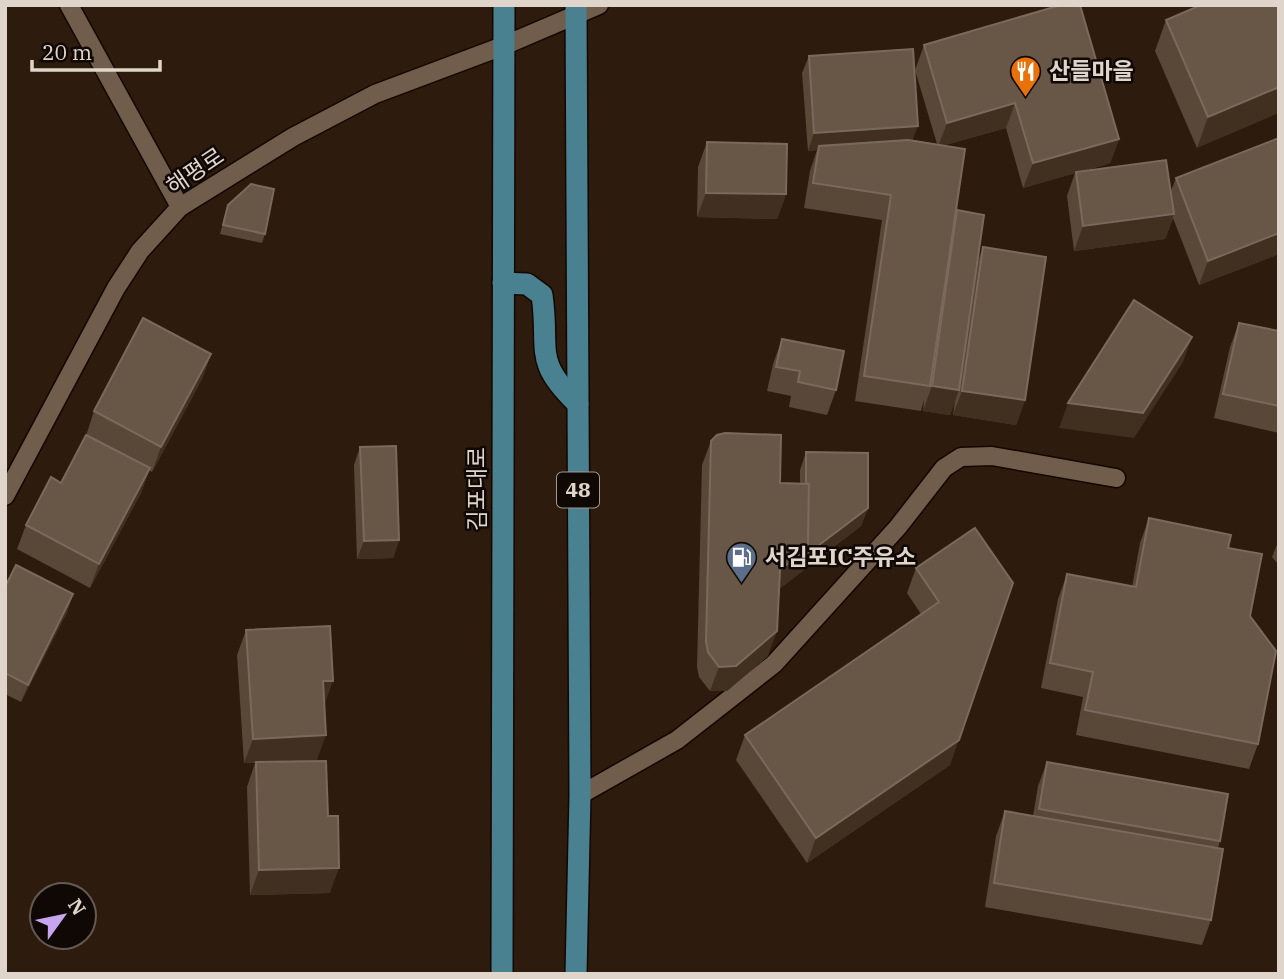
<svg xmlns="http://www.w3.org/2000/svg" width="1284" height="979" font-family="'IBM Plex Serif','Noto Sans KR',serif">
	<rect width="100%" height="100%" fill="#2d1c0d"/>
	<g fill="none" stroke-linecap="round" stroke-linejoin="round">
		<defs>
			<g id="lane">
				<path d="M 69,5 L 180,207"/>
				<path d="M 5,496 L 116,288 L 140,251 L 180,207 L 293,137 L 375,94 L 503,46 L 599,5"/>
				<path d="M 580,795 L 677,740 L 774,664 L 898,527 L 944,468 L 961,457 L 992,456 L 1116,478"/>
			</g>
			<g id="primary">
				<path d="M 576,5 L 580,795 L 576,974"/>
				<path d="M 503,283 L 527,284 L 542,295 C 550,351 532,360 578,404"/>
				<path d="M 502,974 L 504,5"/>
			</g>
		</defs>
		<use href="#lane" stroke="#140600" stroke-width="21"/>
		<use href="#primary" stroke="#140600" stroke-width="24"/>
		<use href="#lane" stroke="#715d4c" stroke-width="18"/>
		<use href="#primary" stroke="#498190" stroke-width="21"/>
	</g>
	<g fill="#594737">
		<path d="M 1279,5 L 1197,148 L 1155,51 L 1166,20 Z"/>
		<path d="M 924,45 L 1119,139 L 1110,163 L 1087,170 L 1171,191 L 1176,178 L 1279,138 L 1279,254 L 1199,285 L 1173,218 L 1165,239 L 1074,251 L 1067,196 L 1075,173 L 1023,188 L 1006,128 L 945,145 L 955,217 L 957,210 L 978,261 L 983,247 L 1025,400 L 1016,425 L 953,415 L 955,401 L 950,415 L 923,411 L 924,400 L 921,411 L 855,401 L 882,220 L 804,208 L 810,171 L 817,150 L 808,151 L 802,73 L 809,56 L 913,140 L 937,144 L 915,70 Z"/>
		<path d="M 707,142 L 786,194 L 777,219 L 697,217 L 698,167 Z"/>
		<path d="M 228,205 L 265,234 L 262,243 L 220,234 Z"/>
		<path d="M 1239,323 L 1279,331 L 1279,433 L 1214,418 L 1230,347 Z"/>
		<path d="M 782,339 L 836,390 L 827,415 L 789,407 L 791,396 L 767,391 L 773,364 Z"/>
		<path d="M 211,354 L 202,379 L 152,472 L 149,470 L 141,493 L 90,588 L 17,549 L 26,525 L 61,483 L 86,436 L 94,411 Z"/>
		<path d="M 711,441 L 780,483 L 800,483 L 800,470 L 806,452 L 868,508 L 861,526 L 779,589 L 768,656 L 727,691 L 710,691 L 699,677 L 697,667 L 702,465 Z"/>
		<path d="M 360,447 L 399,540 L 393,558 L 357,559 L 354,465 Z"/>
		<path d="M 1149,518 L 1228,548 L 1250,616 L 1258,744 L 1249,769 L 1076,735 L 1083,697 L 1041,688 L 1058,599 L 1067,574 L 1132,587 L 1140,543 Z"/>
		<path d="M 975,528 L 950,765 L 807,863 L 736,760 L 745,735 L 921,614 L 907,593 L 916,568 Z"/>
		<path d="M 1279,540 L 1279,565 L 1272,557 Z"/>
		<path d="M 5,587 L 73,594 L 67,612 L 21,702 L 5,694 Z"/>
		<path d="M 246,630 L 325,705 L 317,760 L 278,762 L 330,893 L 250,895 L 247,787 L 255,763 L 244,763 L 237,655 Z"/>
		<path d="M 1047,762 L 1220,841 L 1218,848 L 1211,920 L 1202,945 L 985,907 L 996,836 L 1005,811 L 1033,816 L 1038,786 Z"/>
	</g>
	<g fill="#412f20">
		<path d="M 1279,87 L 1279,113 L 1197,148 L 1208,117 Z"/>
		<path d="M 1015,103 L 1006,128 L 938,147 L 947,123 Z"/>
		<path d="M 918,126 L 911,144 L 819,146 L 817,150 L 808,151 L 814,133 Z"/>
		<path d="M 1119,139 L 1110,163 L 1023,188 L 1033,163 Z"/>
		<path d="M 706,193 L 786,194 L 777,219 L 697,217 Z"/>
		<path d="M 1174,214 L 1165,239 L 1074,251 L 1083,226 Z"/>
		<path d="M 1279,233 L 1279,254 L 1199,285 L 1208,261 Z"/>
		<path d="M 1192,337 L 1183,362 L 1134,438 L 1059,428 L 1068,403 Z"/>
		<path d="M 211,354 L 202,379 L 152,472 L 161,447 Z"/>
		<path d="M 932,386 L 959,390 L 950,415 L 923,411 Z"/>
		<path d="M 962,391 L 1025,400 L 1016,425 L 953,415 Z"/>
		<path d="M 150,468 L 141,493 L 90,588 L 99,564 Z"/>
		<path d="M 868,508 L 861,526 L 771,595 L 780,570 L 808,548 Z"/>
		<path d="M 399,540 L 393,558 L 357,559 L 364,541 Z"/>
		<path d="M 73,594 L 67,612 L 21,702 L 28,685 Z"/>
		<path d="M 777,631 L 768,656 L 727,691 L 710,691 L 719,667 Z"/>
		<path d="M 323,681 L 333,681 L 324,706 Z"/>
		<path d="M 326,735 L 317,760 L 244,763 L 253,739 Z"/>
		<path d="M 959,740 L 950,765 L 807,863 L 816,838 Z"/>
		<path d="M 339,868 L 330,893 L 250,895 L 259,870 Z"/>
	</g>
	<g fill="#685647" stroke="#7a6a5c" stroke-width="2">
		<path d="M 1061,5 L 1080,5 L 1119,139 L 1033,163 L 1015,103 L 947,123 L 924,45 Z"/>
		<path d="M 1201,5 L 1279,5 L 1279,87 L 1208,117 L 1166,20 Z"/>
		<path d="M 913,49 L 918,126 L 814,133 L 809,56 Z"/>
		<path d="M 1279,138 L 1279,233 L 1208,261 L 1176,178 Z"/>
		<path d="M 908,140 L 965,149 L 930,386 L 864,376 L 891,195 L 813,183 L 819,146 Z"/>
		<path d="M 707,142 L 787,144 L 786,194 L 706,193 Z"/>
		<path d="M 1166,160 L 1174,214 L 1083,226 L 1076,172 Z"/>
		<path d="M 251,184 L 274,189 L 265,234 L 223,225 L 228,205 Z"/>
		<path d="M 957,210 L 984,215 L 959,390 L 932,386 Z"/>
		<path d="M 983,247 L 1046,257 L 1025,400 L 962,391 Z"/>
		<path d="M 1134,300 L 1192,337 L 1143,413 L 1068,403 Z"/>
		<path d="M 143,318 L 211,354 L 161,447 L 94,411 Z"/>
		<path d="M 1239,323 L 1279,331 L 1279,406 L 1223,394 Z"/>
		<path d="M 782,339 L 844,351 L 836,390 L 798,382 L 800,371 L 776,367 Z"/>
		<path d="M 725,433 L 781,435 L 780,483 L 809,484 L 808,548 L 780,570 L 777,631 L 736,666 L 719,667 L 708,652 L 706,642 L 711,441 L 717,435 Z"/>
		<path d="M 86,435 L 150,468 L 99,564 L 26,525 L 51,477 L 61,483 Z"/>
		<path d="M 396,446 L 399,540 L 364,541 L 360,447 Z"/>
		<path d="M 806,452 L 868,453 L 868,508 L 806,555 L 808,548 L 809,484 L 806,483 Z"/>
		<path d="M 1149,518 L 1231,535 L 1228,548 L 1262,554 L 1250,616 L 1276,651 L 1258,744 L 1085,710 L 1093,672 L 1050,663 L 1067,574 L 1136,587 Z"/>
		<path d="M 975,528 L 1013,583 L 959,740 L 816,838 L 745,735 L 939,602 L 916,568 Z"/>
		<path d="M 16,565 L 73,594 L 28,685 L 5,673 L 5,587 Z"/>
		<path d="M 330,626 L 333,681 L 323,681 L 326,735 L 253,739 L 246,630 Z"/>
		<path d="M 326,761 L 328,816 L 338,816 L 339,868 L 259,870 L 256,762 Z"/>
		<path d="M 1047,762 L 1228,794 L 1220,841 L 1039,809 Z"/>
		<path d="M 1005,811 L 1223,849 L 1211,920 L 994,883 Z"/>
	</g>
	<defs>
		<symbol id="restaurant-pin" viewBox="-11 -11 22 30"><path d="M0 17L-7.5 6A9.5 9.5 0 1 1 7.5 6Z" fill="#e8710a" stroke="#0f0804"/><path d="M-5-6h1v4h1v-4h1v4h1v-4h1v5L-1.5 .5V6h-2V.5L-5-1ZM5-6V6H3V1.5H1.5Q1.5-4 5-6Z" fill="#fff"/></symbol>
		<symbol id="fuel-pin" viewBox="-11 -11 22 30"><path d="M0 17L-7.5 6A9.5 9.5 0 1 1 7.5 6Z" fill="#5c6f8a" stroke="#0f0804"/><path d="M-5.5-6h7V0h2V4h1.3V-2.5L3-4.5l.8-.8L6-3V5H2.5V1h-1V6h-7ZM-4.2-4.7v3.2H.2V-4.7Z" fill="#fff"/></symbol>
	</defs>
	<g fill-rule="evenodd">
		<use href="#restaurant-pin" x="1008" y="54" width="35" height="47"/>
		<use href="#fuel-pin" x="724" y="540" width="35" height="47"/>
	</g>
	<g text-anchor="middle" stroke-width="5" stroke-linejoin="round" paint-order="stroke">
		<rect fill="#0f0804" stroke="#a1988f" stroke-width="2" x="557" y="472.5" width="42" height="35" rx="5"/>
		<g font-size="21" font-weight="bold" fill="#e0d5cb">
			<text x="578" y="497">48</text>
		</g>
		<g font-size="23" font-weight="bold" fill="#e0d5cb" stroke="#0f0804" text-anchor="start">
			<text x="1049" y="79">산들마을</text>
			<text x="765" y="565">서김포IC주유소</text>
		</g>
		<g font-size="23" fill="#e0d5cb" stroke="#0f0804">
			<text transform="translate(195 171) rotate(-34)" y="8">해평로</text>
			<text transform="translate(477 489) rotate(-90)" y="8">김포대로</text>
		</g>
	</g>
	<rect width="1284" height="979" fill="none" stroke="#e0d5cb" stroke-width="14"/>
	<g transform="translate(63 916) rotate(57)"><circle r="33" fill="#0f0804" stroke="#635a54" stroke-width="2"/>
	<path d="M0-5L12 26L0 18L-12 26Z" fill="#c8a6ef"/>
	<text y="-10" font-size="19" font-weight="bold" text-anchor="middle" fill="#e0d5cb">N</text>
	</g>
	<path d="M32 60v10h128v-10" fill="none" stroke="#e0d5cb" stroke-width="3.5"/>
	<text x="42" y="60" font-size="21" fill="#e0d5cb" stroke="#0f0804" stroke-width="5" paint-order="stroke">20 m</text>
</svg>
